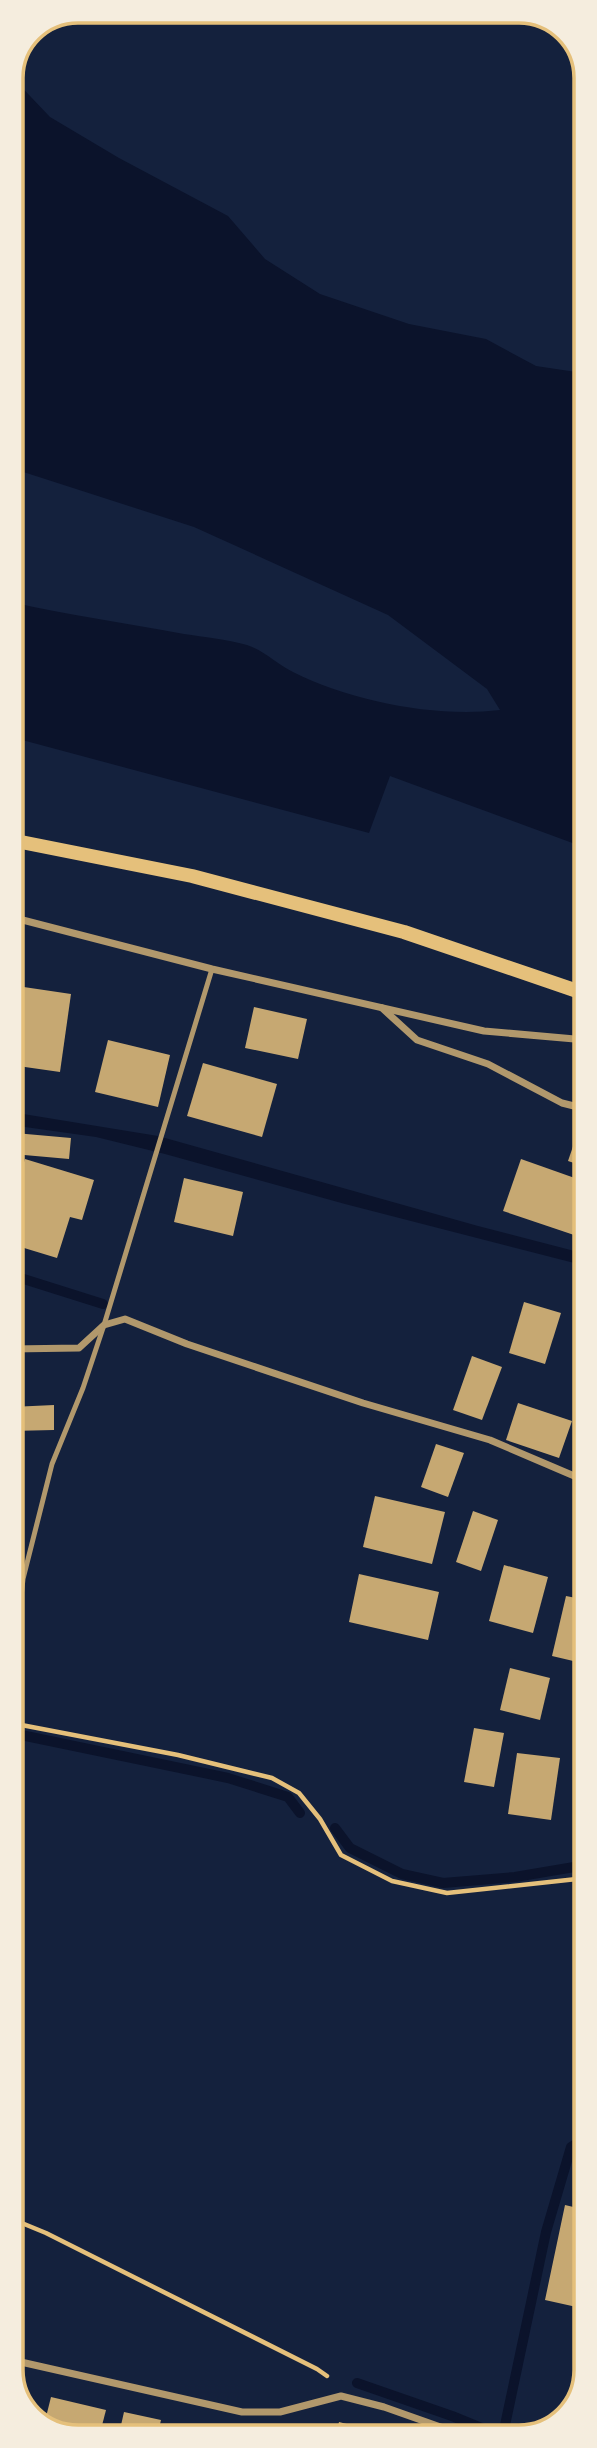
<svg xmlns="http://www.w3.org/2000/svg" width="597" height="2448" font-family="'IBM Plex Sans',sans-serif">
	<rect width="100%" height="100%" fill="#14213d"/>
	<g fill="#0b132b">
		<path d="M 11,76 L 50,117 L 119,158 L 228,216 L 265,259 L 320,294 L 409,324 L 486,339 L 536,366 L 576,372 L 585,370 L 586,848 L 390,776 L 369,833 L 11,737 L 11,602 C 68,615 126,623 184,634 C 204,637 226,639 247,645 C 263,650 277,664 293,672 C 351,701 435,718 500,710 L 487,689 L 388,615 L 194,527 L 11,468 Z"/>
		<path d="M 11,1112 L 158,1136 L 478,1226 L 586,1254 L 586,1266 L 345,1204 L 165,1154 L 96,1137 L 11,1125 Z"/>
	</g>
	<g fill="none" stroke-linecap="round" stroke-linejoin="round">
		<g stroke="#0b132b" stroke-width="10">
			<path d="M 11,1275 L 103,1304"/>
			<path d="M 21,1735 L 228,1778 L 288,1797 L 300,1813"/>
			<path d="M 335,1828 L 350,1848 L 402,1874 L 443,1883 L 515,1877 L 586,1865"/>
			<path d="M 357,2383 L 452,2416 L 496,2434 L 504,2430 L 546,2232 L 571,2147 L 586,2138"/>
		</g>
	</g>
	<g fill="#c6a872">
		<path d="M 17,986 L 71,994 L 60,1072 L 11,1065 L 11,1025 Z"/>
		<path d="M 254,1007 L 307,1019 L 298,1059 L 245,1048 Z"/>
		<path d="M 108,1040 L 170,1055 L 158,1107 L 95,1092 Z"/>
		<path d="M 203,1063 L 277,1084 L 262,1137 L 187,1116 Z"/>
		<path d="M 583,1117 L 586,1118 L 586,1167 L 568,1161 Z"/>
		<path d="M 15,1133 L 71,1138 L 69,1159 L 13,1154 Z"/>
		<path d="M 25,1159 L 94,1180 L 82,1220 L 70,1217 L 57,1258 L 11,1244 L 11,1205 Z"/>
		<path d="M 521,1159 L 586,1182 L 586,1221 L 580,1237 L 503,1211 Z"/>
		<path d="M 184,1178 L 243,1192 L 233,1236 L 174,1222 Z"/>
		<path d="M 524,1302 L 561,1313 L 545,1364 L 509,1353 Z"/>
		<path d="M 472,1356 L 502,1367 L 482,1420 L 453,1410 Z"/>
		<path d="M 518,1403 L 572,1421 L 559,1458 L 506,1440 Z"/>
		<path d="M 54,1405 L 54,1430 L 11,1431 L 11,1407 Z"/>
		<path d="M 436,1444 L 464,1453 L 448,1497 L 421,1487 Z"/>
		<path d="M 375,1496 L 445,1512 L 432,1564 L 363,1547 Z"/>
		<path d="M 473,1511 L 498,1520 L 481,1571 L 456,1562 Z"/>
		<path d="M 504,1565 L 548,1577 L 533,1633 L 489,1621 Z"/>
		<path d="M 359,1574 L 439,1592 L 428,1640 L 349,1622 Z"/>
		<path d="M 566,1596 L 586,1600 L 586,1664 L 552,1656 Z"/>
		<path d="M 510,1668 L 550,1678 L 540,1720 L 500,1710 Z"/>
		<path d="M 474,1728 L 504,1733 L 494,1787 L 464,1782 Z"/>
		<path d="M 517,1753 L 560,1758 L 551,1820 L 508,1814 Z"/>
		<path d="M 579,2151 L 586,2152 L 586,2197 L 576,2196 Z"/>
		<path d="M 565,2205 L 586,2210 L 586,2330 L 577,2328 L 581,2308 L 545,2300 Z"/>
		<path d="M 51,2397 L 106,2410 L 99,2437 L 70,2437 L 44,2425 Z"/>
		<path d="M 124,2412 L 161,2420 L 157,2437 L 131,2437 L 119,2434 Z"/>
		<path d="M 339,2422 L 378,2432 L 377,2437 L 335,2437 Z"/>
	</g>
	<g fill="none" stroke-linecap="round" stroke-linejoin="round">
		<g stroke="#e5c07b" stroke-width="4.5">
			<path d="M 11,1723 L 178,1755 L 272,1778 L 299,1793 L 320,1819 L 341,1855 L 392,1881 L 447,1893 L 586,1878"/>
			<path d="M 12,2219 L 46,2233 L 317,2369 L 327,2376"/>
		</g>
		<path stroke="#b1986c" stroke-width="5" d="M 11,1687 L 23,1579 L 52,1464 L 83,1388 L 104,1325 L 212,969"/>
		<g stroke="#b1986c" stroke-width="7">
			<path d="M 11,917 L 212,969 L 484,1031 L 586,1040"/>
			<path d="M 382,1008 L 417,1040 L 488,1064 L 562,1103 L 586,1109"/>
			<path d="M 11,1349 L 79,1348 L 104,1325 L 125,1319 L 187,1344 L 363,1403 L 490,1440 L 586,1481"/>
			<path d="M 12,2360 L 242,2412 L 280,2412 L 341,2396 L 384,2407 L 466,2436"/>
		</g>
		<path stroke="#e5c07b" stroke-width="14" d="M 11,840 L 192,876 L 404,932 L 586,994"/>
	</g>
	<path d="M0 0H597V2448H0ZM78 23H519A55 55 0 0 1 574 78V2370A55 55 0 0 1 519 2425H78A55 55 0 0 1 23 2370V78A55 55 0 0 1 78 23Z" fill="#f5edde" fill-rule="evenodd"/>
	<path fill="none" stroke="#e5c07b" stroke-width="3.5" d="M78 23H519A55 55 0 0 1 574 78V2370A55 55 0 0 1 519 2425H78A55 55 0 0 1 23 2370V78A55 55 0 0 1 78 23Z"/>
</svg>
